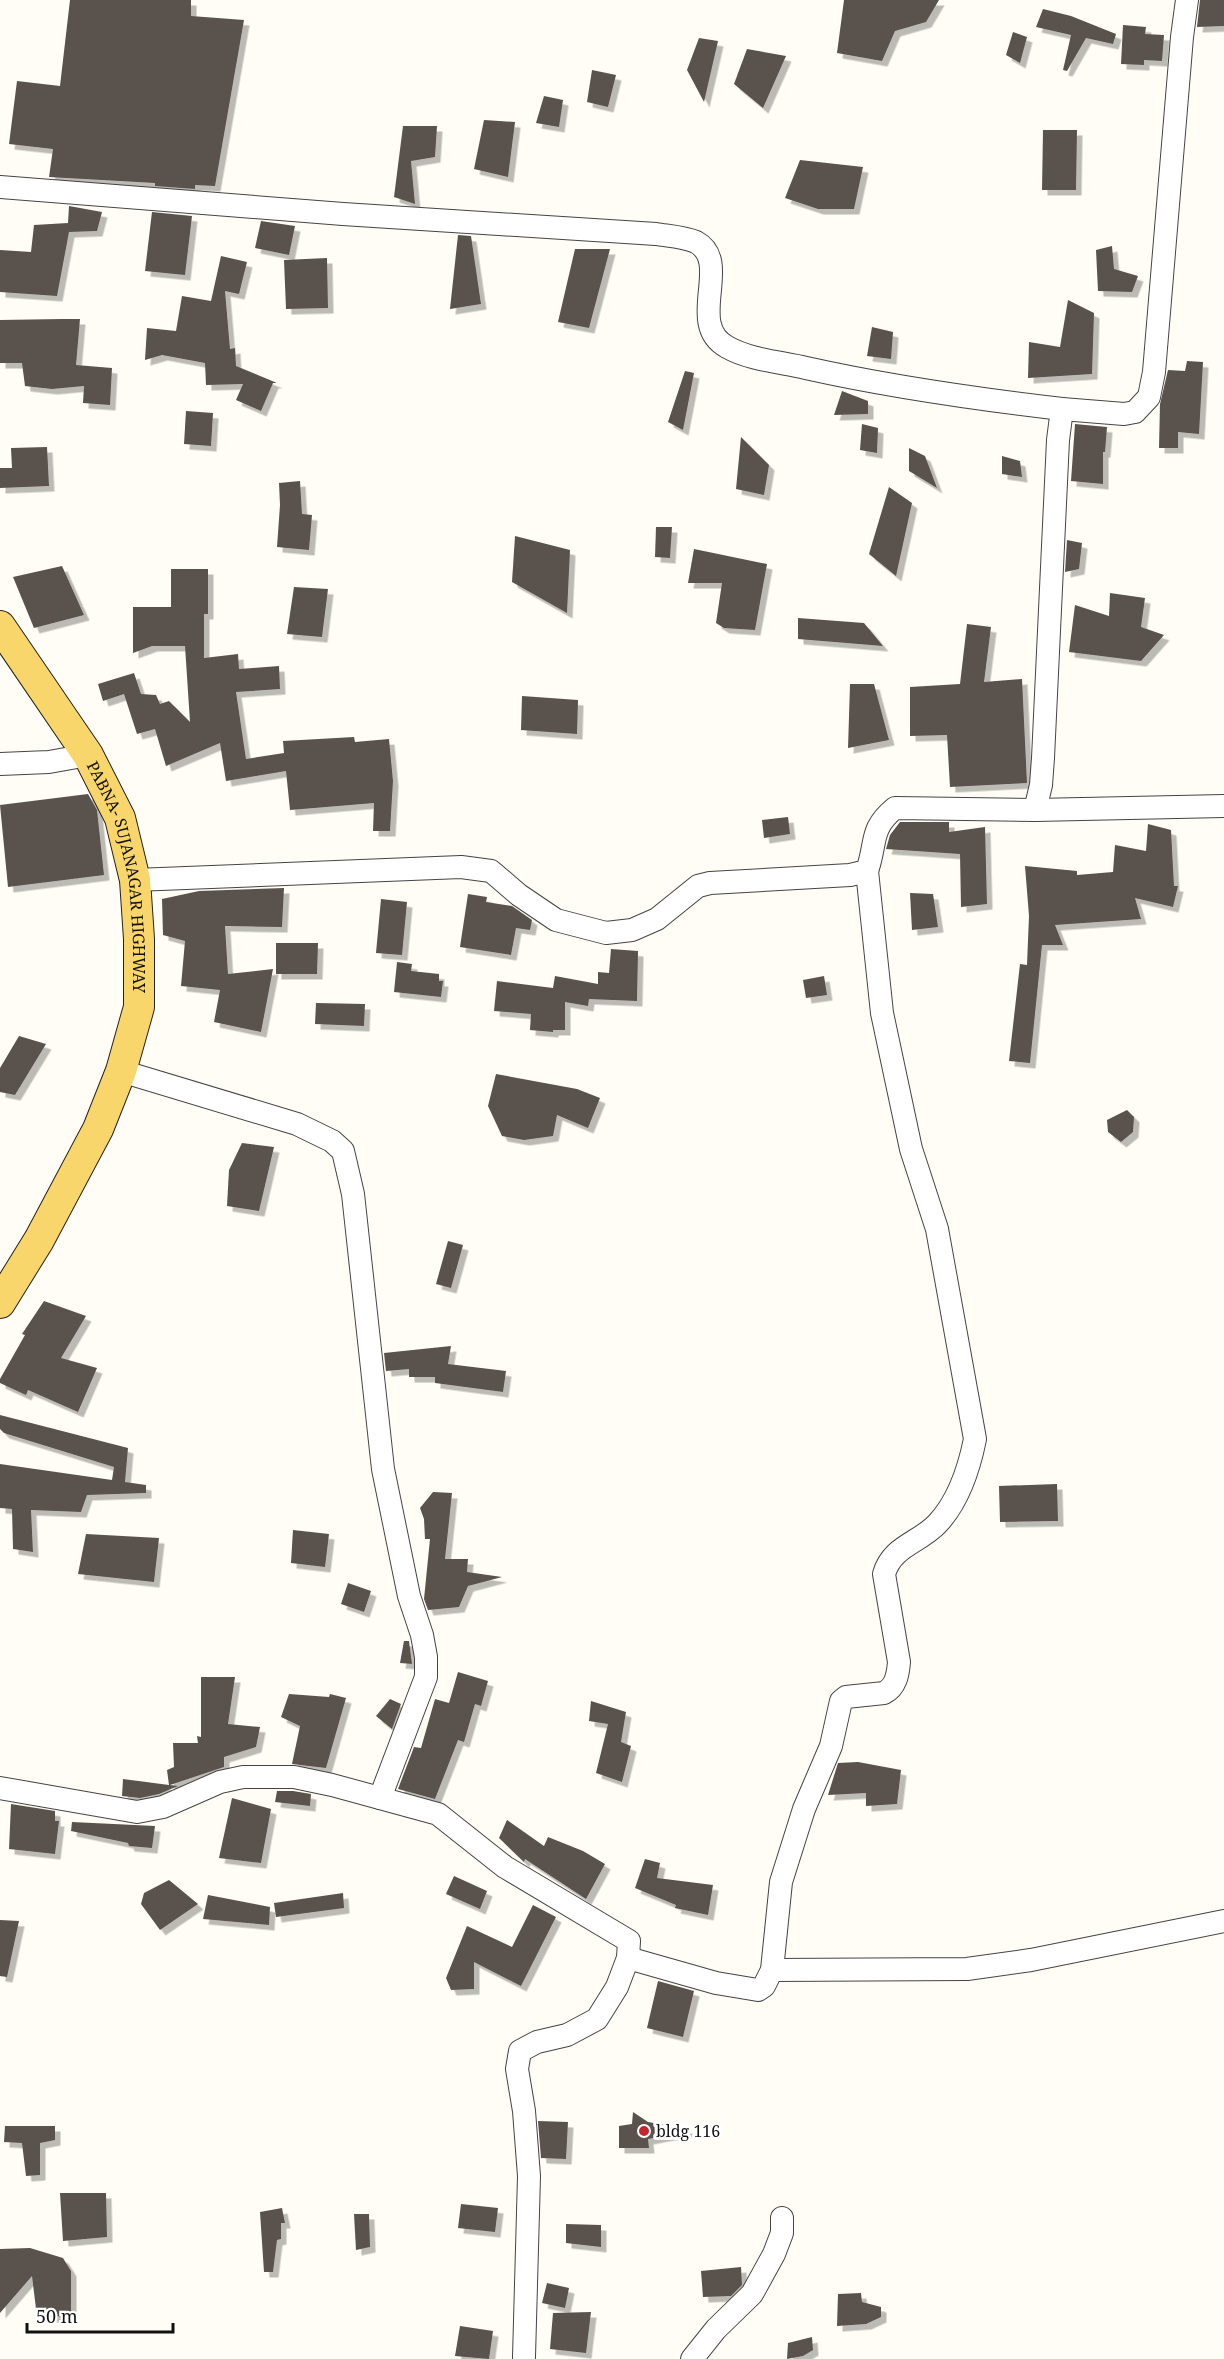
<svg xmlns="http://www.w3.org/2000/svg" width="1224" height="2359" font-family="'Noto Serif',serif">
	<defs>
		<filter id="shadow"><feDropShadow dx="5.5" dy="5.5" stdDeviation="0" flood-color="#0004"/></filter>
	</defs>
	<rect width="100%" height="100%" fill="#fffdf5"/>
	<g fill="#5a524d" filter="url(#shadow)">
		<path d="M 70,0 L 191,0 L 191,16 L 244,20 L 215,186 L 195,185 L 195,189 L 155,186 L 155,183 L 49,177 L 53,149 L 9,144 L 17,81 L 60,86 Z"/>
		<path d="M 844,0 L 939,0 L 926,22 L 895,31 L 882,61 L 837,53 Z"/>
		<path d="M 1200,0 L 1224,0 L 1224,26 L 1197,27 Z"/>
		<path d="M 1043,9 L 1071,16 L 1116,34 L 1113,44 L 1086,38 L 1067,71 L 1063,70 L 1071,35 L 1036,27 Z"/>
		<path d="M 1123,25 L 1146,27 L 1145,34 L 1164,35 L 1162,61 L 1144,60 L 1144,65 L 1121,64 Z"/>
		<path d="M 1013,32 L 1027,37 L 1020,63 L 1006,55 Z"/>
		<path d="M 699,38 L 718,41 L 704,102 L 687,70 Z"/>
		<path d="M 747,49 L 786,56 L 763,108 L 734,84 Z"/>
		<path d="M 592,70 L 616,75 L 608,107 L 587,102 Z"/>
		<path d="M 544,96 L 563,100 L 559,127 L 536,123 Z"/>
		<path d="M 484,120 L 515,122 L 508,177 L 474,169 Z"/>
		<path d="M 403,126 L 437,126 L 435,157 L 411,161 L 415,204 L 394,197 Z"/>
		<path d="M 1043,130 L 1077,130 L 1076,190 L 1042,190 Z"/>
		<path d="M 800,160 L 863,167 L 854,209 L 818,209 L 785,198 Z"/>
		<path d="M 69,206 L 102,212 L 97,231 L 69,232 L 57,296 L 0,292 L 0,250 L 31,252 L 34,225 L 68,223 Z"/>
		<path d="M 152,212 L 192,216 L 185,275 L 145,271 Z"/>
		<path d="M 261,221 L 295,226 L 289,255 L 255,248 Z"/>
		<path d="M 458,235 L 471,236 L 481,304 L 450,309 Z"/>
		<path d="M 1112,246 L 1114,269 L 1138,276 L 1132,292 L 1098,291 L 1096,250 Z"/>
		<path d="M 575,249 L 610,249 L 589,328 L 558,322 Z"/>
		<path d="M 221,256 L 247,262 L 239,294 L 225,291 L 230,349 L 235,348 L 236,366 L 277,383 L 273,383 L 261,411 L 236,400 L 243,384 L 206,385 L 205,363 L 162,355 L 145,360 L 147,328 L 176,331 L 182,296 L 211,301 Z"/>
		<path d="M 327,258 L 328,308 L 286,309 L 284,260 Z"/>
		<path d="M 1068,300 L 1094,313 L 1092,374 L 1028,378 L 1029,342 L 1060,347 Z"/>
		<path d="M 62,319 L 80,319 L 76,365 L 112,368 L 110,405 L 83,403 L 84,386 L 52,389 L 25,386 L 22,363 L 0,363 L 0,320 Z"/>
		<path d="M 872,327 L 893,332 L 891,359 L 867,356 Z"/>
		<path d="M 1187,361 L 1203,362 L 1199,434 L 1178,432 L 1178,448 L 1159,448 L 1160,404 L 1168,370 L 1185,371 Z"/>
		<path d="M 685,371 L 694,373 L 683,430 L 668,422 Z"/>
		<path d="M 842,391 L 868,401 L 868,414 L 834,415 Z"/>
		<path d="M 186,411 L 213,413 L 211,446 L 184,444 Z"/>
		<path d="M 862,424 L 878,428 L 877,453 L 860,450 Z"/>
		<path d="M 1075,424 L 1107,427 L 1105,452 L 1103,452 L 1103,484 L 1071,481 Z"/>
		<path d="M 741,437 L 769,465 L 764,495 L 736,489 Z"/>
		<path d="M 47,447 L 49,486 L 0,488 L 0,468 L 12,468 L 11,448 Z"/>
		<path d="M 909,448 L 925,456 L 937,488 L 909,471 Z"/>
		<path d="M 1002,456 L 1020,461 L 1022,477 L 1002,474 Z"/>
		<path d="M 300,481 L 302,514 L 312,515 L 309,550 L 277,547 L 280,505 L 279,483 Z"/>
		<path d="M 889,487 L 912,503 L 896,576 L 869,554 Z"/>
		<path d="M 656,527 L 672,527 L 670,558 L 655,557 Z"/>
		<path d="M 515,536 L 570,550 L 567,613 L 512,582 Z"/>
		<path d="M 1067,540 L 1082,543 L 1079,569 L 1065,572 Z"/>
		<path d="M 694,549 L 767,564 L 755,630 L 724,628 L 716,623 L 722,583 L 688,583 Z"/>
		<path d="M 62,566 L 84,615 L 34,628 L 13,577 Z"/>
		<path d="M 171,569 L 208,569 L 208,614 L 204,614 L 204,658 L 238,654 L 239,669 L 279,666 L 280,689 L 236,692 L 246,759 L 284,753 L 283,741 L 354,737 L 355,742 L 389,739 L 393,781 L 390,831 L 373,831 L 374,803 L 290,810 L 286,771 L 226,781 L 220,743 L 166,766 L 155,729 L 137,734 L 124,694 L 103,701 L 98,684 L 134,673 L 141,694 L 156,695 L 160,704 L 169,701 L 190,722 L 185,646 L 152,646 L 133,653 L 133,607 L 171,607 Z"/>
		<path d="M 294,587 L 328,589 L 322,637 L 287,634 Z"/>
		<path d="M 1110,593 L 1145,598 L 1141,627 L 1164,635 L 1141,661 L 1069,652 L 1075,605 L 1109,616 Z"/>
		<path d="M 798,618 L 864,623 L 883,646 L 798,639 Z"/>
		<path d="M 967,624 L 991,627 L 984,682 L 1022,679 L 1027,783 L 950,787 L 947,735 L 910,736 L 910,687 L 960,684 Z"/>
		<path d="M 850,684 L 874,684 L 889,740 L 848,748 Z"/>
		<path d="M 522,696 L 578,700 L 577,734 L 521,730 Z"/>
		<path d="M 88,794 L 97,810 L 104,875 L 8,887 L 0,805 Z"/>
		<path d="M 788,817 L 790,834 L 764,838 L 762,820 Z"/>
		<path d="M 900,822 L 949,822 L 949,832 L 985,827 L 987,904 L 961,907 L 960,854 L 886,849 L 890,835 Z"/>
		<path d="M 1148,824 L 1171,830 L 1174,886 L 1178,886 L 1173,907 L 1135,898 L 1141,919 L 1055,925 L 1063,945 L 1042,945 L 1030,1063 L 1009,1061 L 1020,964 L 1027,965 L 1029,916 L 1025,866 L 1077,871 L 1077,875 L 1113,872 L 1115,845 L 1146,851 Z"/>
		<path d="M 284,888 L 282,927 L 225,926 L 228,974 L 273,969 L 261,1032 L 214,1022 L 220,990 L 181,986 L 185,941 L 163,935 L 162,899 L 199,891 Z"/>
		<path d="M 910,893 L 933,894 L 938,927 L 912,930 Z"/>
		<path d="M 468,894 L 487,897 L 486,902 L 512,906 L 532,920 L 530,930 L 516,928 L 511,955 L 460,947 Z"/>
		<path d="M 381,899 L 407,902 L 402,955 L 376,953 Z"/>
		<path d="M 276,943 L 318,943 L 317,974 L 276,974 Z"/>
		<path d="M 611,949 L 638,951 L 637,1001 L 589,999 L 588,1006 L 565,1002 L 565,1030 L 553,1030 L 553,1032 L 530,1030 L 531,1014 L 494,1011 L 497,981 L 553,988 L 555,976 L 598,984 L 598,972 L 609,973 Z"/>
		<path d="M 397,962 L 412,964 L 411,971 L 439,974 L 439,981 L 443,981 L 441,997 L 394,992 Z"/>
		<path d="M 824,976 L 827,995 L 806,998 L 803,980 Z"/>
		<path d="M 316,1003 L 365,1004 L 364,1026 L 315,1024 Z"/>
		<path d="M 19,1036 L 46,1044 L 15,1095 L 0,1092 L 0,1068 Z"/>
		<path d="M 496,1074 L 577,1089 L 600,1098 L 588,1128 L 557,1115 L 553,1136 L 524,1140 L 502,1136 L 488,1106 Z"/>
		<path d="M 1127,1110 L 1134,1117 L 1133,1132 L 1121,1142 L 1108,1132 L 1107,1120 Z"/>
		<path d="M 242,1143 L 274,1147 L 259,1211 L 227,1206 L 229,1170 Z"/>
		<path d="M 448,1241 L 463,1245 L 451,1288 L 436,1284 Z"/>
		<path d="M 44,1301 L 86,1316 L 61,1358 L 97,1368 L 78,1412 L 28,1390 L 26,1395 L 0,1383 L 0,1379 L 25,1335 L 22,1334 Z"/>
		<path d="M 451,1346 L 448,1364 L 506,1371 L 503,1392 L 435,1383 L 435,1377 L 409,1377 L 409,1369 L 386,1371 L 384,1353 Z"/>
		<path d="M 0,1415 L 128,1448 L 125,1482 L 146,1485 L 146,1493 L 87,1495 L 81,1512 L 31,1510 L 33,1552 L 13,1549 L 12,1509 L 0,1508 L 0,1464 L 112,1480 L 114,1467 L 4,1433 L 0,1429 Z"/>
		<path d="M 1057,1484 L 1058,1521 L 1000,1522 L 999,1486 Z"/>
		<path d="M 433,1492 L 452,1493 L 445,1559 L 468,1559 L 467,1572 L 502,1577 L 468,1586 L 459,1607 L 428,1610 L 424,1599 L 430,1539 L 425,1539 L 424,1519 L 420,1508 Z"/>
		<path d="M 293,1530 L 329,1534 L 325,1567 L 291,1563 Z"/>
		<path d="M 86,1534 L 159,1538 L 154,1582 L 78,1574 Z"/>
		<path d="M 348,1583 L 371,1591 L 364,1612 L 341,1604 Z"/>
		<path d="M 404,1641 L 409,1641 L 412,1664 L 400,1663 Z"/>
		<path d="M 458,1672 L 488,1681 L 481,1706 L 475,1704 L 464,1742 L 458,1740 L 435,1799 L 398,1789 L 414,1747 L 421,1748 L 435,1699 L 449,1703 Z"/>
		<path d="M 201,1677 L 235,1677 L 228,1724 L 260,1727 L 256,1747 L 224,1757 L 224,1767 L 170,1785 L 178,1786 L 159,1794 L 140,1798 L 122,1796 L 123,1779 L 169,1785 L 167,1770 L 174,1767 L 173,1743 L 198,1743 L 197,1736 L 201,1737 Z"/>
		<path d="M 289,1694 L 329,1697 L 330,1694 L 346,1698 L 326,1768 L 292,1764 L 300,1726 L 281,1717 Z"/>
		<path d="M 390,1699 L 401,1704 L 392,1729 L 376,1716 Z"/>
		<path d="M 591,1701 L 626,1712 L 621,1742 L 631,1746 L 622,1782 L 596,1773 L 608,1724 L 589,1721 Z"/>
		<path d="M 858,1762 L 901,1770 L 897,1804 L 866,1806 L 866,1793 L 828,1795 L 838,1763 Z"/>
		<path d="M 277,1791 L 293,1791 L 311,1794 L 310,1806 L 275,1802 Z"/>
		<path d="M 232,1798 L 271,1809 L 261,1863 L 219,1858 Z"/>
		<path d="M 11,1804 L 55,1811 L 55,1821 L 59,1821 L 55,1854 L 9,1849 Z"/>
		<path d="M 507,1820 L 544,1846 L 548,1837 L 583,1851 L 605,1864 L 586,1899 L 525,1859 L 524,1862 L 499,1838 Z"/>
		<path d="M 72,1822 L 155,1826 L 152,1848 L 129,1846 L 128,1843 L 71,1831 Z"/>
		<path d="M 645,1859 L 660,1863 L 657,1878 L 713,1885 L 708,1915 L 675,1908 L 676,1905 L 635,1888 Z"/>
		<path d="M 454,1876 L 487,1891 L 480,1909 L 446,1894 Z"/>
		<path d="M 169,1880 L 198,1904 L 160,1930 L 141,1904 L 144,1893 Z"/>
		<path d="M 343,1893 L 344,1908 L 276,1917 L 274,1903 Z"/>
		<path d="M 208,1895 L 270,1907 L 269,1925 L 203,1919 Z"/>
		<path d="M 533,1905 L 556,1917 L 521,1986 L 474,1962 L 474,1989 L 451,1990 L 446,1978 L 467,1926 L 512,1947 Z"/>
		<path d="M 0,1920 L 19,1921 L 7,1977 L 0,1976 Z"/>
		<path d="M 658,1981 L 694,1991 L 683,2037 L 647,2028 Z"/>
		<path d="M 633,2112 L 648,2122 L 690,2129 L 690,2131 L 648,2139 L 649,2148 L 619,2148 L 619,2126 L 632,2124 Z"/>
		<path d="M 538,2121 L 568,2122 L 566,2159 L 541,2158 Z"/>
		<path d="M 5,2126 L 55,2126 L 55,2140 L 40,2143 L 40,2175 L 26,2176 L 22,2143 L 4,2142 Z"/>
		<path d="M 60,2193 L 106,2193 L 107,2237 L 63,2241 Z"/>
		<path d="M 461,2204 L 498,2208 L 495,2232 L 458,2228 Z"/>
		<path d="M 282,2208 L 285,2223 L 281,2223 L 281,2239 L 277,2240 L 273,2272 L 264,2272 L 260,2212 Z"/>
		<path d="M 354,2214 L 369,2214 L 370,2247 L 356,2250 Z"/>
		<path d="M 566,2224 L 601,2225 L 601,2247 L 566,2243 Z"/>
		<path d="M 30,2248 L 63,2258 L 71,2271 L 71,2316 L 37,2317 L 32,2276 L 0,2313 L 0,2249 Z"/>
		<path d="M 741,2267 L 742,2285 L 731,2296 L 703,2297 L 701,2271 Z"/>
		<path d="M 547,2283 L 569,2288 L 565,2308 L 542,2303 Z"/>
		<path d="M 861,2293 L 862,2302 L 881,2307 L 881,2317 L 866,2324 L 837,2326 L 838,2294 Z"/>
		<path d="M 591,2312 L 586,2353 L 550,2349 L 553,2313 Z"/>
		<path d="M 460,2326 L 493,2331 L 489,2359 L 455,2356 Z"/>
		<path d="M 812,2337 L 813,2350 L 803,2356 L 787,2359 L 788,2343 Z"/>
	</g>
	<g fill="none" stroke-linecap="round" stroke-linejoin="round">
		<defs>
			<g id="minor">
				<path d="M 0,187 L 343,214 L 656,234 C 668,236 685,237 696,242 C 733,262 685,324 727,347 C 750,360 781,362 806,368 C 891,387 976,399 1062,409"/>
				<path d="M 0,764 L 49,762 L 88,755"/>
				<path d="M 1035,810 L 1224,806"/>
				<path d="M 135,880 L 461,867 L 491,871 L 519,895 L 556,920 L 606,933 L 632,930 L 657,919 L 698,886 L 710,883 L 850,875 L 867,871 C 877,843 869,829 895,808 L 1035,810 L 1041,785 L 1043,758 L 1058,440 L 1062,409 L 1124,414 L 1135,412 L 1149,397 L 1154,372 L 1182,37 L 1187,0"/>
				<path d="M 121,1071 L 297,1124 L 332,1141 L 343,1151 L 353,1194 L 383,1469 L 409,1596 L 422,1635 L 426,1657 L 426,1677 L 380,1798"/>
				<path d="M 0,1788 L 137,1812 L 163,1807 L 220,1782 L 243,1777 L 294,1777 L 332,1785 L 438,1814 L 505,1867 L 629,1941 L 628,1958 L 617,1987 L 597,2019 L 567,2035 L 537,2042 L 520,2051 L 517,2069 L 524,2111 L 529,2176 L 524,2357"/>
				<path d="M 628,1958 L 716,1983 L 758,1990 L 764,1986 L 772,1970 L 781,1882 L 804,1809 L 831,1746 L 841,1701 L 846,1697 L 884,1693 C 896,1687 898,1674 899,1662 L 884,1574 C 892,1546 919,1543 937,1524 C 959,1501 969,1469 975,1439 L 937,1229 L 911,1149 L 882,1013 L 867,871"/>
				<path d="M 772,1970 L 967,1969 L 1031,1960 L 1224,1921"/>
				<path d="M 692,2359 L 716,2329 L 752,2294 L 774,2254 L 782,2233 L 782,2218"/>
			</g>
			<g id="major">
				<path id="s1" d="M 0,626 L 88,755 L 120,818 L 135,880 L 139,939 L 139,1007 L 121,1071 L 98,1129 L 39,1240 L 0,1303"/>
			</g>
		</defs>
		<use href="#minor" stroke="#444" stroke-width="24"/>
		<use href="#major" stroke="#222" stroke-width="32"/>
		<use href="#minor" stroke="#fff" stroke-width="22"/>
		<use href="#major" stroke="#f9d66b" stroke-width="30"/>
	</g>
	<circle fill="#c4262e" stroke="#fff" stroke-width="2" cx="644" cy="2131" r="6"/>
	<g text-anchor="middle" stroke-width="6" stroke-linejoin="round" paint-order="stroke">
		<g font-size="16" fill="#111" stroke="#fff">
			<text dy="6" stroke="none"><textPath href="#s1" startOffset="284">PABNA- SUJANAGAR HIGHWAY</textPath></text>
		</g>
		<g font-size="16" fill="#111" stroke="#fff" text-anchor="start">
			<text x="656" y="2137">bldg 116</text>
		</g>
	</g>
	<path d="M27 2323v9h146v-9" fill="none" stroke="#111111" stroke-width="3"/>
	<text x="36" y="2323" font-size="18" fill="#111111" stroke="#ffffff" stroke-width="4.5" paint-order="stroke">50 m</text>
</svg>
